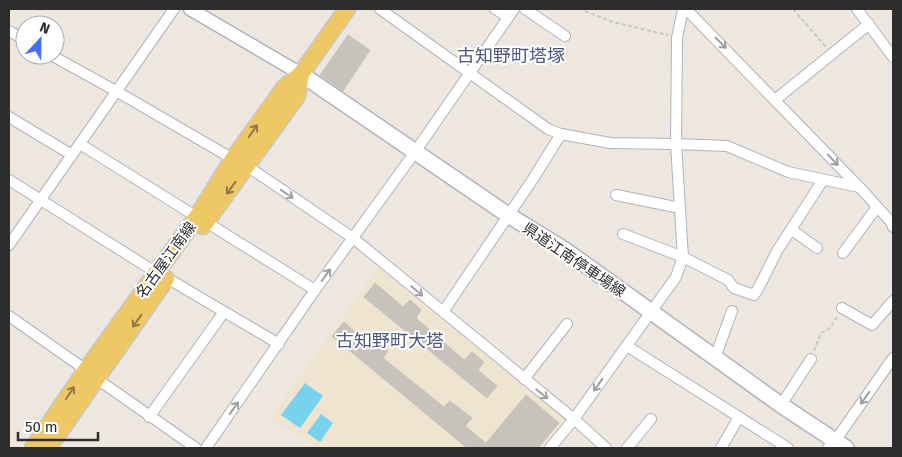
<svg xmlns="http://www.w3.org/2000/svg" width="902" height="457" font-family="'Fira Sans','Noto Sans JP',sans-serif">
	<rect width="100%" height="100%" fill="#eee7e0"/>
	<path fill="#efe4d0" d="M 378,267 L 564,419 L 542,448 L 317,448 L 270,418 Z"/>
	<g fill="#77d2ed">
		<path d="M 305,383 L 323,396 L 300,428 L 281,415 Z"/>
		<path d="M 321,414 L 333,423 L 320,442 L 307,433 Z"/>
	</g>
	<g fill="#c7c2bb" stroke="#cac3b9">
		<path d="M 348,35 L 370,50 L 343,91 L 320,75 Z"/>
		<path d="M 375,283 L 403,307 L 410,300 L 421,310 L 416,318 L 464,360 L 472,352 L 484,362 L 478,370 L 497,386 L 487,398 L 364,297 Z"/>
		<path d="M 344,322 L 371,346 L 377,340 L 388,351 L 383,358 L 444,407 L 450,401 L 472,418 L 465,426 L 486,443 L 526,395 L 559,423 L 538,448 L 467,448 L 332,336 Z"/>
	</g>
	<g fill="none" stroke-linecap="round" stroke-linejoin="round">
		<defs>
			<g id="minor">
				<path d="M 380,9 L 548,129 L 561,134 L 610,143 L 676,144 L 727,146 L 788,172 L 859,187"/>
				<path d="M 495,9 L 508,17"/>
				<path d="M 525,9 L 565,36"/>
				<path d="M 686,9 L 863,191 L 891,222 L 893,227"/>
				<path d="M 857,9 L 893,57"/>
				<path d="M 9,31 L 25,40"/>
				<path d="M 51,55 L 116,91 L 233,159"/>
				<path d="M 775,100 L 869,24"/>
				<path d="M 9,117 L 72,155"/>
				<path d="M 80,144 L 197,217"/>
				<path d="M 247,166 L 353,238 L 574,419 L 606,448"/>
				<path d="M 9,180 L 157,273"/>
				<path d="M 616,195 L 680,208"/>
				<path d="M 206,222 L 315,290"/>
				<path d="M 792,230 L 817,248"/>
				<path d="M 623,234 L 683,257 L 728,280 L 734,288 L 754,295 L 759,287 L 777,251 L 823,180"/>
				<path d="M 9,245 L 174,9"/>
				<path d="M 843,253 L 877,207"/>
				<path d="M 167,278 L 279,344"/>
				<path d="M 842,308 L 872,325 L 893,301"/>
				<path d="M 443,312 L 533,179 L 561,134"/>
				<path d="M 9,316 L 86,370"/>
				<path d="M 627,346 L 788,448"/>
				<path d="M 715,358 L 732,311"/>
				<path d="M 97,379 L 196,448"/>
				<path d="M 524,379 L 567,324"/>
				<path d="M 781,405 L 811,359"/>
				<path d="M 149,417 L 224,312"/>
				<path d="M 206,448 L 315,290 L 415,152 L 514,9"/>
				<path d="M 550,448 L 574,419 L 676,277 L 683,257 L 676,144 L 677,38 L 683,9"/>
				<path d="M 627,448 L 651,419"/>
				<path d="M 721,448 L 739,417"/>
				<path d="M 828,448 L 835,441 L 893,358"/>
			</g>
			<path id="tertiary" d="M 190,9 L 301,74"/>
			<path id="secondary" d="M 301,74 L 508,215 L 565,250 L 781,405 L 846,448"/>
			<g id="primary">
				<path d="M 203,226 L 297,96 L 301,74"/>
				<path d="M 33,448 L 86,370 L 197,217 L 233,159 L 285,87 L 301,74 L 347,9"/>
				<path d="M 48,448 L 166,279"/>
			</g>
		</defs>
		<use href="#minor" stroke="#b0b3bd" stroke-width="12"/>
		<use href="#tertiary" stroke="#b0b3bd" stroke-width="15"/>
		<use href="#secondary" stroke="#b0b3bd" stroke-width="18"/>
		<use href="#primary" stroke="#c8c8c8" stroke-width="19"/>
		<g stroke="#c8c8c8" stroke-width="2" stroke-dasharray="4 2.5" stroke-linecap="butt">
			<path d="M 793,9 L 826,47"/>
			<path d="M 585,11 L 613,22 L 668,35"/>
			<path d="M 814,351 L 821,333 L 830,328 L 837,317"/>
		</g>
		<use href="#minor" stroke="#fff" stroke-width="10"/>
		<use href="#tertiary" stroke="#fff" stroke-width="12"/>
		<use href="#secondary" stroke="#fff" stroke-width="15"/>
		<use href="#primary" stroke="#eec865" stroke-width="16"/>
	</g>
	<defs><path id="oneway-shaft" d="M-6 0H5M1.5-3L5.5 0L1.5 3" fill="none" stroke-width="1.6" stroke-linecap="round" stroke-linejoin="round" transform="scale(1.25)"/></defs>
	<g stroke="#a0a0a0">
		<use href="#oneway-shaft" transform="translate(721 43) rotate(45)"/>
		<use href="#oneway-shaft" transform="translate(833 160) rotate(46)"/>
		<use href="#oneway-shaft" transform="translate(287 194) rotate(34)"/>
		<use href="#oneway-shaft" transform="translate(326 275) rotate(-54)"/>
		<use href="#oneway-shaft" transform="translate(417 291) rotate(40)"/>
		<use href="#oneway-shaft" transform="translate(598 385) rotate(126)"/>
		<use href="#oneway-shaft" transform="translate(542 394) rotate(39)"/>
		<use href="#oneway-shaft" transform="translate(865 398) rotate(125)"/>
		<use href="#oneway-shaft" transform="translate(234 408) rotate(-55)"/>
	</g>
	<g stroke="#8e7a49">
		<use href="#oneway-shaft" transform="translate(253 131) rotate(-55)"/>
		<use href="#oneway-shaft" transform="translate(231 188) rotate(126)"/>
		<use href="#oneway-shaft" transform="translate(137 321) rotate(125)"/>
		<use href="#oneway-shaft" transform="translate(70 393) rotate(-56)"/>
	</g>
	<g text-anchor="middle" stroke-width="4" stroke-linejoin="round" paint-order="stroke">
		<g font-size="15" fill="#2d2d2d" stroke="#fff">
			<text transform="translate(166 260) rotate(-54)" y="5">名古屋江南線</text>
			<text transform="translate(574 260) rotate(34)" y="5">県道江南停車場線</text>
		</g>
		<g font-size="18" fill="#4e587e" stroke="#fff">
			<text x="511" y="62">古知野町塔塚</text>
			<text x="390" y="347">古知野町大塔</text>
		</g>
	</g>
	<rect width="902" height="457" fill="none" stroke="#2d2d2d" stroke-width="20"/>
	<g transform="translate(40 40) rotate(22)"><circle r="24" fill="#ffffff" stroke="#ababab"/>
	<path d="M0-4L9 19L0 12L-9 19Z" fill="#456ef6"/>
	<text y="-8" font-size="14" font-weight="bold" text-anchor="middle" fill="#2d2d2d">N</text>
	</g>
	<path d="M18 432v8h80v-8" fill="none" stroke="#2d2d2d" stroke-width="2.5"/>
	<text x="25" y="432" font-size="15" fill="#2d2d2d" stroke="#ffffff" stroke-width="4" paint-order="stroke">50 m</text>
</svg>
